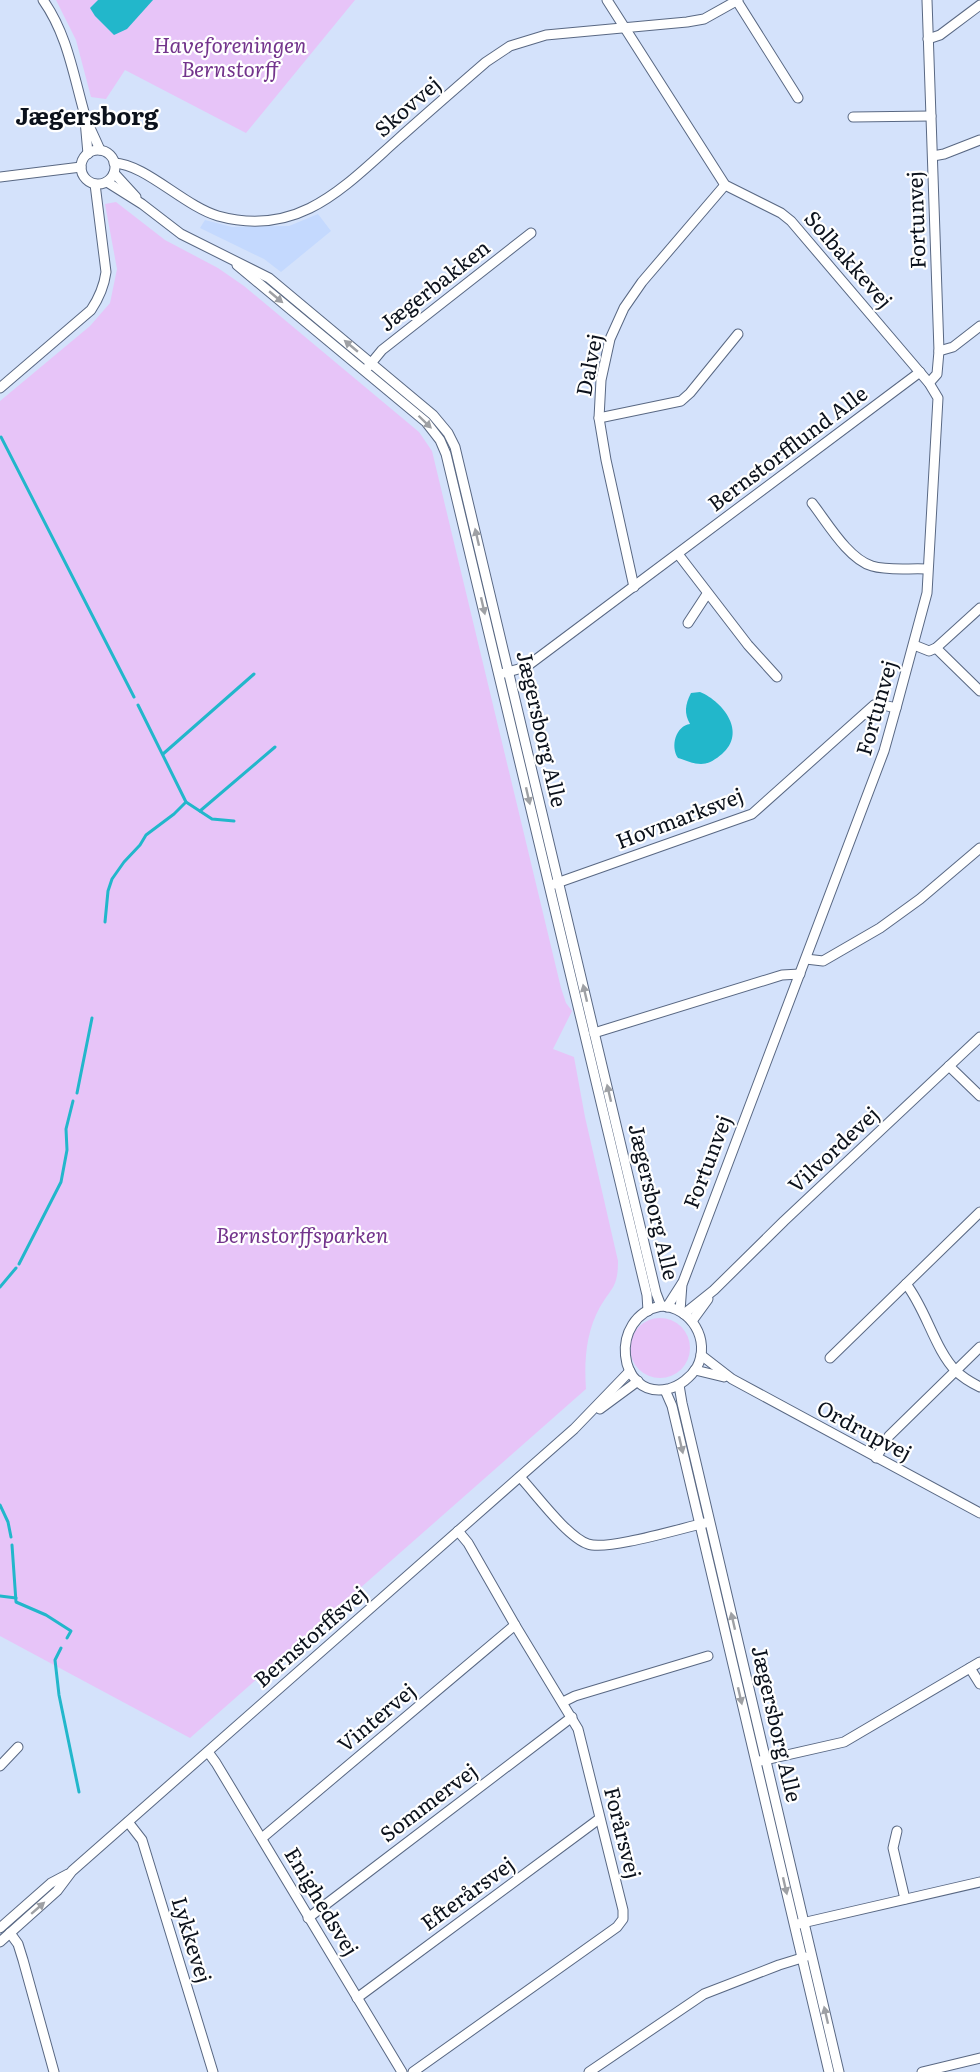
<svg xmlns="http://www.w3.org/2000/svg" width="980" height="2072" font-family="Literata,serif">
	<rect width="100%" height="100%" fill="#d4e2fb"/>
	<path fill="#c4d9fe" d="M 318,214 L 331,231 L 281,272 L 264,259 L 200,228 L 205,220 L 232,227 L 289,226 Z"/>
	<g fill="#e7c4f8">
		<path d="M 56,0 L 355,0 L 246,133 L 125,70 L 106,99 L 91,97 L 76,40 Z"/>
		<path d="M 116,202 L 165,240 L 218,268 L 244,286 L 419,432 L 432,451 L 561,988 L 566,1003 L 572,1011 L 553,1049 L 574,1057 L 585,1117 L 618,1261 C 618,1287 612,1287 600,1307 C 586,1332 584,1361 586,1389 L 190,1738 L 0,1636 L 0,401 L 90,326 L 110,303 L 117,269 L 105,204 Z"/>
		<circle cx="660" cy="1348" r="30"/>
	</g>
	<g fill="#22b7cb">
		<path d="M 98,0 L 153,0 L 127,29 L 114,35 L 95,16 L 90,8 Z"/>
		<path d="M 700,692 C 724,702 747,733 722,754 C 716,759 709,764 701,764 C 693,764 685,760 678,758 C 670,746 676,726 690,724 C 684,713 685,705 691,693 Z"/>
	</g>
	<g fill="none" stroke-linecap="round" stroke-linejoin="round">
		<g stroke="#22b7cb" stroke-width="3">
			<path d="M 1,437 L 134,697"/>
			<path d="M 138,705 L 186,802 L 212,819 L 234,821"/>
			<path d="M 163,754 L 254,674"/>
			<path d="M 200,811 L 275,747"/>
			<path d="M 105,922 L 108,891 L 112,879 L 124,862 L 140,845 L 146,835 L 174,814 L 186,802"/>
			<path d="M 77,1093 L 92,1018"/>
			<path d="M 19,1264 L 61,1182 L 67,1150 L 66,1129 L 73,1101"/>
			<path d="M 0,1287 L 16,1268"/>
			<path d="M 0,1505 L 8,1522 L 11,1537"/>
			<path d="M 12,1545 L 16,1602 L 46,1615 L 71,1631 L 67,1638"/>
			<path d="M 0,1596 L 16,1598"/>
			<path d="M 61,1648 L 55,1660 L 59,1695 L 79,1792"/>
		</g>
		<defs>
			<g id="minor">
				<path d="M 43,0 C 67,34 73,73 84,112 C 88,125 95,138 100,150"/>
				<path d="M 607,0 L 725,185 L 781,213 L 791,221 L 929,383 L 938,398 L 927,593 L 896,708 L 884,751 L 683,1282 L 667,1307"/>
				<path d="M 927,0 L 939,351 L 937,374 L 929,383"/>
				<path d="M 737,1 L 798,98"/>
				<path d="M 928,39 L 940,35 L 980,5"/>
				<path d="M 853,117 L 931,116"/>
				<path d="M 85,120 L 88,154"/>
				<circle cx="98" cy="167" r="17"/>
				<path d="M 933,156 L 944,154 L 980,140"/>
				<path d="M 114,163 C 145,164 184,206 218,216 C 298,238 343,188 397,140 C 426,114 456,88 486,62 L 510,46 L 546,35 L 687,22 L 704,19 L 738,0"/>
				<path d="M 114,173 L 136,197"/>
				<path d="M 0,177 L 81,167"/>
				<path d="M 107,182 L 142,204 L 181,234 L 269,278 L 433,415 L 448,433 L 455,447 L 656,1293 L 661,1306"/>
				<path d="M 237,265 L 426,422 L 440,440 L 446,454 L 647,1295 L 648,1311"/>
				<path d="M 939,351 L 953,347 L 980,326"/>
				<path d="M 368,367 L 382,350 L 531,233"/>
				<path d="M 0,388 L 91,310 C 99,298 104,287 106,272 L 95,184"/>
				<path d="M 599,418 L 681,401 L 690,393 L 738,334"/>
				<path d="M 812,503 C 827,522 848,559 872,566 C 888,571 910,568 927,569"/>
				<path d="M 678,554 L 748,645 L 777,677"/>
				<path d="M 634,587 L 606,460 L 599,418 L 601,380 L 610,339 L 624,308 L 642,282 L 725,185"/>
				<path d="M 688,623 L 707,594"/>
				<path d="M 914,645 L 929,651 L 936,648 L 980,608"/>
				<path d="M 936,648 L 980,691"/>
				<path d="M 504,673 L 526,667 L 920,372"/>
				<path d="M 554,884 L 752,814 L 874,705 L 879,704 L 896,708"/>
				<path d="M 806,959 L 823,961 L 880,928 L 920,899 L 980,848"/>
				<path d="M 594,1033 L 782,975 L 800,974"/>
				<path d="M 949,1066 L 980,1096"/>
				<path d="M 906,1284 C 926,1309 935,1350 956,1371 C 963,1378 972,1383 980,1387"/>
				<path d="M 661,1306 C 691,1307 711,1340 697,1367 C 691,1377 680,1386 668,1389 C 617,1400 608,1316 661,1306 Z"/>
				<path d="M 680,1311 L 682,1284"/>
				<path d="M 684,1314 L 714,1290 L 784,1221 L 980,1037"/>
				<path d="M 692,1321 L 708,1299"/>
				<path d="M 701,1355 L 732,1379 L 980,1513"/>
				<path d="M 830,1358 L 980,1212"/>
				<path d="M 695,1370 L 724,1377"/>
				<path d="M 679,1385 L 682,1403 L 839,2072"/>
				<path d="M 665,1390 L 672,1406 L 829,2072"/>
				<path d="M 600,1409 L 638,1381"/>
				<path d="M 876,1458 L 889,1436 L 980,1347"/>
				<path d="M 520,1477 C 536,1494 567,1537 588,1544 C 607,1551 682,1528 705,1523"/>
				<path d="M 970,1668 L 980,1684"/>
				<path d="M 563,1702 L 575,1696 L 708,1656"/>
				<path d="M 208,1752 L 216,1763 L 402,2072"/>
				<path d="M 760,1761 L 844,1742 L 980,1662"/>
				<path d="M 0,1766 L 18,1747"/>
				<path d="M 128,1822 L 142,1840 L 213,2072"/>
				<path d="M 897,1831 L 893,1848 L 905,1899"/>
				<path d="M 262,1838 L 515,1625"/>
				<path d="M 308,1918 L 572,1717"/>
				<path d="M 798,1924 L 980,1882"/>
				<path d="M 0,1928 L 51,1883 L 68,1874"/>
				<path d="M 10,1933 L 18,1944 L 23,1960 L 54,2072"/>
				<path d="M 0,1942 L 57,1891 L 72,1871 L 574,1429 L 630,1371"/>
				<path d="M 357,1998 L 599,1819"/>
				<path d="M 413,2072 L 617,1927 L 623,1919 L 623,1910 L 578,1729 L 515,1625 L 468,1543 L 458,1531"/>
				<path d="M 589,2072 L 704,1994 L 779,1965 L 805,1957"/>
				<path d="M 922,2072 L 980,2058"/>
			</g>
		</defs>
		<use href="#minor" stroke="#596883" stroke-width="11"/>
		<use href="#minor" stroke="#fff" stroke-width="9"/>
	</g>
	<defs><path id="oneway-solid" d="M-6-.8H1V-3.2L6.5 0L1 3.2V.8H-6Z" transform="scale(1.5)"/></defs>
	<g fill="#9ea0a4">
		<use href="#oneway-solid" transform="translate(276 297) rotate(40)"/>
		<use href="#oneway-solid" transform="translate(351 346) rotate(-140)"/>
		<use href="#oneway-solid" transform="translate(425 422) rotate(44)"/>
		<use href="#oneway-solid" transform="translate(477 537) rotate(-103)"/>
		<use href="#oneway-solid" transform="translate(483 606) rotate(77)"/>
		<use href="#oneway-solid" transform="translate(528 796) rotate(77)"/>
		<use href="#oneway-solid" transform="translate(585 993) rotate(-103)"/>
		<use href="#oneway-solid" transform="translate(609 1093) rotate(-103)"/>
		<use href="#oneway-solid" transform="translate(681 1445) rotate(77)"/>
		<use href="#oneway-solid" transform="translate(733 1621) rotate(-103)"/>
		<use href="#oneway-solid" transform="translate(740 1696) rotate(77)"/>
		<use href="#oneway-solid" transform="translate(785 1886) rotate(77)"/>
		<use href="#oneway-solid" transform="translate(38 1908) rotate(-41)"/>
		<use href="#oneway-solid" transform="translate(826 2015) rotate(-103)"/>
	</g>
	<g text-anchor="middle" stroke-width="4.5" stroke-linejoin="round" paint-order="stroke">
		<g font-size="21" font-style="italic" fill="#73348c" stroke="#fff">
			<text x="230" y="53">Haveforeningen<tspan x="230" dy="24">Bernstorff</tspan></text>
			<text x="302" y="1243">Bernstorffsparken</text>
		</g>
		<g font-size="21" fill="#0c121c" stroke="#fff">
			<text transform="translate(408 107) rotate(-41)" y="7">Skovvej</text>
			<text transform="translate(917 220) rotate(-92)" y="7">Fortunvej</text>
			<text transform="translate(848 260) rotate(49)" y="7">Solbakkevej</text>
			<text transform="translate(435 286) rotate(-38)" y="7">Jægerbakken</text>
			<text transform="translate(590 365) rotate(-79)" y="7">Dalvej</text>
			<text transform="translate(788 449) rotate(-37)" y="7">Bernstorfflund Alle</text>
			<text transform="translate(877 708) rotate(-74)" y="7">Fortunvej</text>
			<text transform="translate(541 729) rotate(77)" y="7">Jægersborg Alle</text>
			<text transform="translate(680 819) rotate(-21)" y="7">Hovmarksvej</text>
			<text transform="translate(834 1150) rotate(-43)" y="7">Vilvordevej</text>
			<text transform="translate(708 1162) rotate(-69)" y="7">Fortunvej</text>
			<text transform="translate(653 1202) rotate(77)" y="7">Jægersborg Alle</text>
			<text transform="translate(864 1431) rotate(28)" y="7">Ordrupvej</text>
			<text transform="translate(311 1637) rotate(-41)" y="7">Bernstorffsvej</text>
			<text transform="translate(377 1718) rotate(-40)" y="7">Vintervej</text>
			<text transform="translate(776 1724) rotate(77)" y="7">Jægersborg Alle</text>
			<text transform="translate(429 1803) rotate(-37)" y="7">Sommervej</text>
			<text transform="translate(622 1833) rotate(76)" y="7">Forårsvej</text>
			<text transform="translate(468 1894) rotate(-36)" y="7">Efterårsvej</text>
			<text transform="translate(321 1902) rotate(59)" y="7">Enighedsvej</text>
			<text transform="translate(191 1940) rotate(73)" y="7">Lykkevej</text>
		</g>
		<g font-size="24" font-weight="bold" fill="#0c121c" stroke="#fff">
			<text x="87" y="125">Jægersborg</text>
		</g>
	</g>
</svg>
